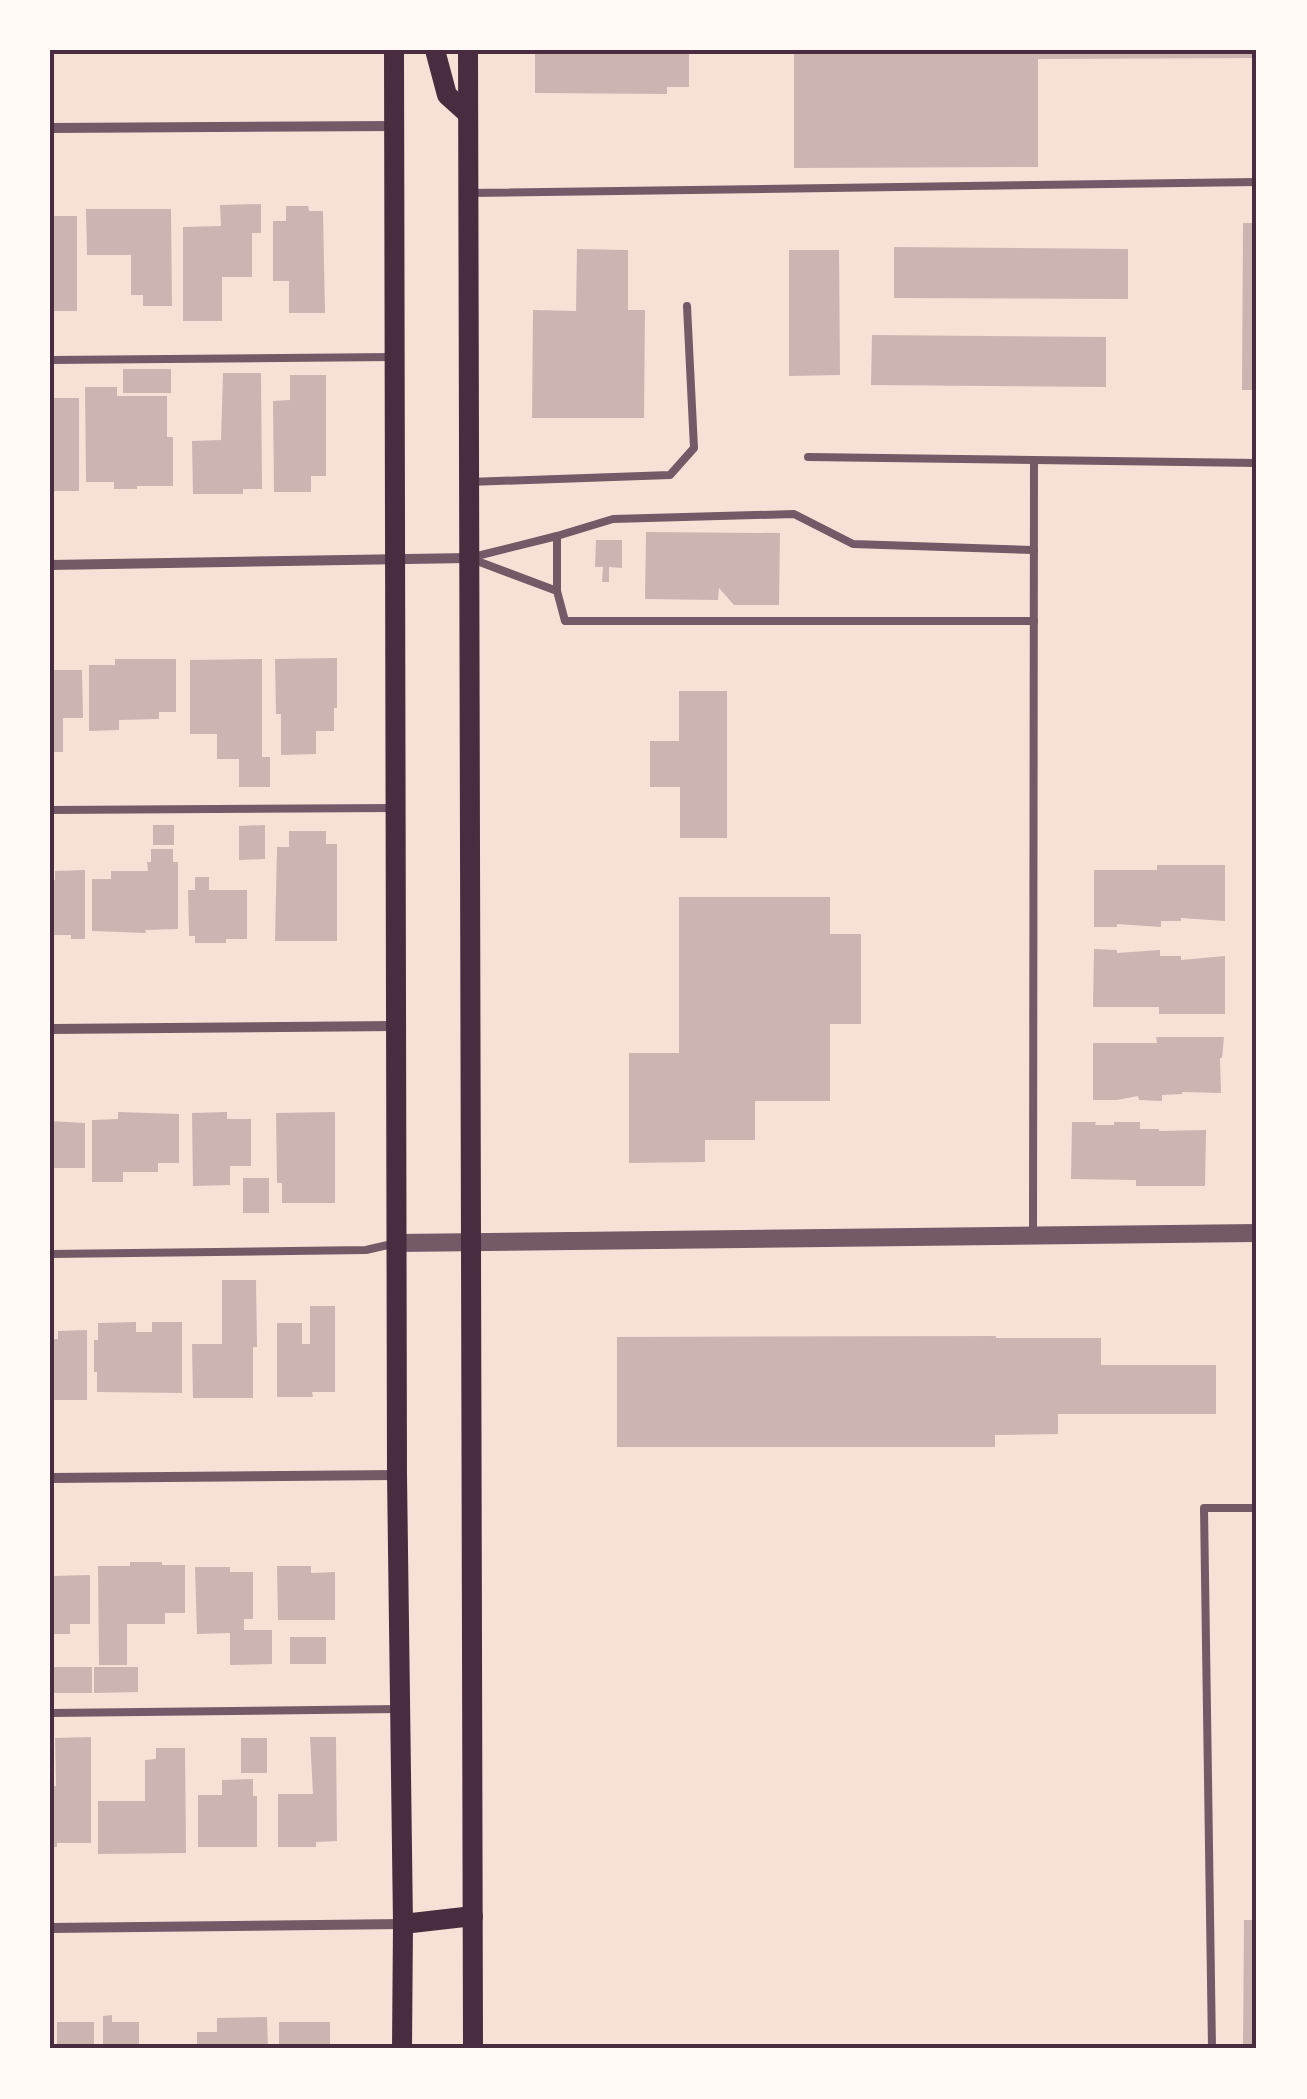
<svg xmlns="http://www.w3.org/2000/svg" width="1307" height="2099" font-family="'Space Grotesk',sans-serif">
	<rect width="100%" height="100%" fill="#f7e1d7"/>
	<g fill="#ccb4b1">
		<path d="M 535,50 L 689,50 L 689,87 L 667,87 L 667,94 L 535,93 Z"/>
		<path d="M 794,50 L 1257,50 L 1257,58 L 1038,59 L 1038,167 L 794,168 Z"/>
		<path d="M 261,204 L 261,233 L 252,233 L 252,277 L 222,277 L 222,321 L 183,321 L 183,227 L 221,226 L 220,205 Z"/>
		<path d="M 286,206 L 308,206 L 309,211 L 323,211 L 325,313 L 289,313 L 289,281 L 273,281 L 273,221 L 286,221 Z"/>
		<path d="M 86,209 L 171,209 L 172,306 L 143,306 L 143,295 L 131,295 L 131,255 L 87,255 Z"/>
		<rect x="50" y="216" width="27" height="95"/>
		<path d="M 1243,223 L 1257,223 L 1257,390 L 1242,390 Z"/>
		<path d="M 894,247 L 1128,249 L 1128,299 L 894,298 Z"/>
		<path d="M 577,249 L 628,250 L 628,310 L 645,310 L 644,418 L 532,418 L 533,310 L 576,311 Z"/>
		<path d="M 789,250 L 839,250 L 840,375 L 789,376 Z"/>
		<path d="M 872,335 L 1106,337 L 1106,387 L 871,385 Z"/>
		<rect x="123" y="369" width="48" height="24"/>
		<path d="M 223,373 L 261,373 L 262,489 L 243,489 L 243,494 L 193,494 L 192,441 L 221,440 Z"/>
		<path d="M 290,375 L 326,375 L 326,476 L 311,476 L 311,492 L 274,492 L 273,401 L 290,400 Z"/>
		<path d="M 85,387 L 117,387 L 117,396 L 167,396 L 167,437 L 173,437 L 173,486 L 137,486 L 137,489 L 114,489 L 114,482 L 86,482 Z"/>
		<rect x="50" y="398" width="29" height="93"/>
		<path d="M 646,532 L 780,533 L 779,605 L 734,605 L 719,588 L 718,600 L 645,599 Z"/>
		<path d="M 596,540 L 622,540 L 622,568 L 609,567 L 609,582 L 602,582 L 603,567 L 595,567 Z"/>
		<path d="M 337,658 L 337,708 L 334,708 L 334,731 L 316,731 L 316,754 L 281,755 L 281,714 L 276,714 L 275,659 Z"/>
		<path d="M 115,659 L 176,659 L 176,712 L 159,712 L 159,719 L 119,720 L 119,730 L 89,731 L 89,665 L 115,665 Z"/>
		<path d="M 262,659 L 262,757 L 270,757 L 270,787 L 239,787 L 239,759 L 217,759 L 217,734 L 190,734 L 190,660 Z"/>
		<path d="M 50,670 L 82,670 L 83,718 L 63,718 L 63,752 L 50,752 Z"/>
		<path d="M 679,691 L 727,691 L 727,838 L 680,838 L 680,787 L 650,787 L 650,741 L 679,741 Z"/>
		<rect x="153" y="825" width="21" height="20"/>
		<path d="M 265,825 L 265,859 L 239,860 L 239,826 Z"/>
		<path d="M 289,831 L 326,831 L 326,844 L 337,844 L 337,941 L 275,941 L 277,847 L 289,847 Z"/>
		<path d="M 151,849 L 173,849 L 173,862 L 178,862 L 178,929 L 145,930 L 146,933 L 92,931 L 92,879 L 111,879 L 111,871 L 148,871 L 147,862 L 151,862 Z"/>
		<path d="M 1157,865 L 1225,865 L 1225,921 L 1181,918 L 1181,921 L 1161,921 L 1161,927 L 1117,924 L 1117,927 L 1094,927 L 1094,870 L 1157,870 Z"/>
		<path d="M 85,870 L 85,939 L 71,939 L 71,935 L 50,935 L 50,880 L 55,880 L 55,871 Z"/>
		<path d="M 195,877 L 209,877 L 209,890 L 247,890 L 247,939 L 226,939 L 226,943 L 195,943 L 195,936 L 189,936 L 188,890 L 195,890 Z"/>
		<path d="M 679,897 L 830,897 L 830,934 L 861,934 L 861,1024 L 830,1024 L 830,1101 L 755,1101 L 755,1140 L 705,1140 L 705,1162 L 629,1163 L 629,1053 L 679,1053 Z"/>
		<path d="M 1094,949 L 1117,950 L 1117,953 L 1160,950 L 1160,956 L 1181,956 L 1181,960 L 1225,956 L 1225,1014 L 1159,1014 L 1159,1007 L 1093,1007 Z"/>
		<path d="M 1156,1037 L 1224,1037 L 1222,1058 L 1220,1058 L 1221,1093 L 1182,1092 L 1182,1094 L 1162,1095 L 1162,1101 L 1139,1100 L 1138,1096 L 1117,1100 L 1093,1100 L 1093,1043 L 1157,1043 Z"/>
		<path d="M 118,1112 L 179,1114 L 179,1163 L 158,1163 L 158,1172 L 123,1172 L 123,1182 L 92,1182 L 92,1120 L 118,1119 Z"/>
		<path d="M 227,1112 L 227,1119 L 251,1119 L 251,1166 L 230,1166 L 230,1185 L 193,1186 L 192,1113 Z"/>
		<path d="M 335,1112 L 335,1203 L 282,1203 L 282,1183 L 277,1183 L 276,1113 Z"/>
		<path d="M 50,1121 L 85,1123 L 85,1168 L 50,1168 Z"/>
		<path d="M 1072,1122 L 1096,1122 L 1095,1125 L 1114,1125 L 1114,1122 L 1140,1122 L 1140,1129 L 1159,1129 L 1159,1131 L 1206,1130 L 1205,1186 L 1136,1186 L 1136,1180 L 1071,1179 Z"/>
		<rect x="243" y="1178" width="26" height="35"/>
		<path d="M 222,1280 L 256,1280 L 257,1347 L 253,1347 L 253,1398 L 193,1398 L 192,1344 L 222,1344 Z"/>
		<path d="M 310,1306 L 335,1306 L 335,1392 L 312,1392 L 313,1397 L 277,1397 L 277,1323 L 302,1323 L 302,1344 L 310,1344 Z"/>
		<path d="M 136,1322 L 136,1332 L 152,1332 L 152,1322 L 182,1322 L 182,1393 L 97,1392 L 97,1372 L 94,1372 L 94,1340 L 98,1340 L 98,1323 Z"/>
		<path d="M 87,1330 L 87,1400 L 50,1400 L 50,1339 L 58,1339 L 58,1331 Z"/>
		<path d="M 996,1336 L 996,1338 L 1101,1338 L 1101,1365 L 1216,1365 L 1216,1414 L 1058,1414 L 1058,1434 L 995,1435 L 995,1447 L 617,1447 L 617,1337 Z"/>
		<path d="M 130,1562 L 162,1562 L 162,1565 L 185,1565 L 185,1613 L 165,1613 L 165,1624 L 127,1624 L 127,1665 L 99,1665 L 98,1566 L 130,1566 Z"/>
		<path d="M 277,1566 L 311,1566 L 311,1573 L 335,1572 L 335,1620 L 278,1620 Z"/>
		<path d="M 195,1567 L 230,1567 L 230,1572 L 253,1572 L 253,1619 L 244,1619 L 244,1630 L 272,1630 L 272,1664 L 230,1665 L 230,1633 L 197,1634 Z"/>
		<path d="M 90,1575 L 90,1624 L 70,1624 L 70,1634 L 50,1634 L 50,1576 Z"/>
		<rect x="290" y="1637" width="36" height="27"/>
		<rect x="50" y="1667" width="42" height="26"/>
		<path d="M 94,1667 L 138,1667 L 138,1692 L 94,1693 Z"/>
		<path d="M 91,1737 L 91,1843 L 57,1843 L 57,1847 L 50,1847 L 50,1786 L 56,1786 L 55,1738 Z"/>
		<path d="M 310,1737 L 336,1737 L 337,1841 L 316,1842 L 316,1847 L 278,1847 L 278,1794 L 313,1794 Z"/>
		<rect x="241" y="1738" width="26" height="35"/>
		<path d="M 156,1748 L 185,1748 L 186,1853 L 98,1854 L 98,1801 L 145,1801 L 145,1760 L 156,1759 Z"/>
		<path d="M 253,1779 L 253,1796 L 257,1796 L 257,1847 L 198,1847 L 198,1795 L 222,1795 L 222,1780 Z"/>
		<path d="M 1244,1920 L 1257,1920 L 1257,2049 L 1243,2049 Z"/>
		<path d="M 112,2015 L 112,2022 L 139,2022 L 139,2049 L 103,2049 L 103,2016 Z"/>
		<path d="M 267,2017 L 268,2049 L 197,2049 L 197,2032 L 217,2032 L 217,2018 Z"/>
		<rect x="57" y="2022" width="37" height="27"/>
		<rect x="279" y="2022" width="51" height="27"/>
	</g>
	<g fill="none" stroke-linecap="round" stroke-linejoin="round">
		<g stroke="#755966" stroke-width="8">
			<path d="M 469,193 L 1257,182"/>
			<path d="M 50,360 L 394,357"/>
			<path d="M 808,457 L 1257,463"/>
			<path d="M 469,482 L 670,475 L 694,448 L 687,306"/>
			<path d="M 557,536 L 557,591"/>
			<path d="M 1034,550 L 853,544 L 794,514 L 613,519 L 557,536 L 469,558 L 557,591 L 565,621 L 1034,621"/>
			<path d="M 50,810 L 395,808"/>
			<path d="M 1033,1235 L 1034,460"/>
			<path d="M 50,1254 L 366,1250 L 392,1244"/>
			<path d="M 50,1713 L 399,1709"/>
			<path d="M 1212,2049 L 1204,1508 L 1257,1508"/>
		</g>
		<g stroke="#755966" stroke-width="10">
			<path d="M 50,128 L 394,126"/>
			<path d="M 50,565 L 469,558"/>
			<path d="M 50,1029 L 396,1026"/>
			<path d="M 50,1478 L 397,1475"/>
			<path d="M 50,1928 L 403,1924"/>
		</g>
		<path stroke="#755966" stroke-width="18" d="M 397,1243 L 1257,1233"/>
		<g stroke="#4a2c40" stroke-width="20">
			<path d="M 394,50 L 397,1475 L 403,1924 L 402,2049"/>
			<path d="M 435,50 L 447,95 L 468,114"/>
			<path d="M 468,50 L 473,2049"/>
			<path d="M 403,1924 L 473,1916"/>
		</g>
	</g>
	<rect width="1307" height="2099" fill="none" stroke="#fffaf5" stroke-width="105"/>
	<rect x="52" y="52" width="1202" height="1994" fill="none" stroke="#4a2c40" stroke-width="4"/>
</svg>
